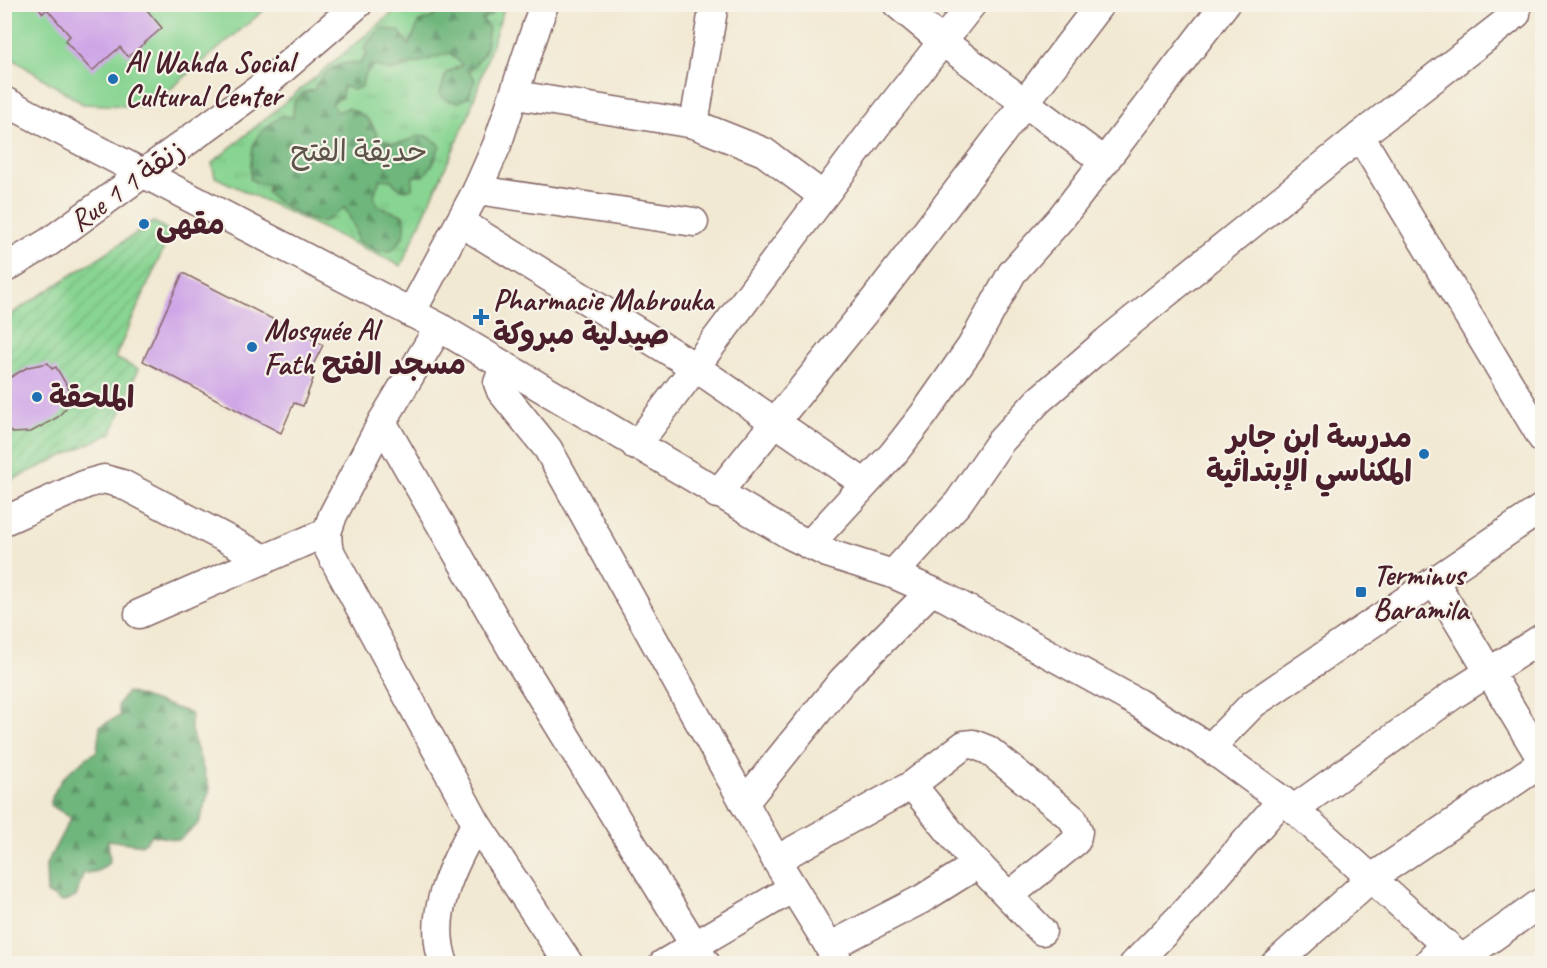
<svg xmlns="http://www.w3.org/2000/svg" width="1547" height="968" font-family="Caveat,'Playpen Sans Arabic',sans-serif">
	<defs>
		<pattern id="grass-tufts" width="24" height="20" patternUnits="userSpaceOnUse" patternTransform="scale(1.5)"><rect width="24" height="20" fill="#88d492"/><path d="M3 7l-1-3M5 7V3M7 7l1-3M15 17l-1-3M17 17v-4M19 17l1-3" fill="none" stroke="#77b67e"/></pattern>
		<pattern id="forest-firs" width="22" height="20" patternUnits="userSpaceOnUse" patternTransform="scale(1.5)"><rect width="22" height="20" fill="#6eb67c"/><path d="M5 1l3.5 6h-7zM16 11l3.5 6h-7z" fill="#5c9366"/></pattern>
		<pattern id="garden-furrows" width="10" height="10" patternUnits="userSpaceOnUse" patternTransform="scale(1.5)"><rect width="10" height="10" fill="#88d492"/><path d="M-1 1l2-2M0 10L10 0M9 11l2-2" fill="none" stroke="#77b67e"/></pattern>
	</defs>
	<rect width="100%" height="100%" fill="#f7f3e8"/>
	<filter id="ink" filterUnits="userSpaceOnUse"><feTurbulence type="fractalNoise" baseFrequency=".0167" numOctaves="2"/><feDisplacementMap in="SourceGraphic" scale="12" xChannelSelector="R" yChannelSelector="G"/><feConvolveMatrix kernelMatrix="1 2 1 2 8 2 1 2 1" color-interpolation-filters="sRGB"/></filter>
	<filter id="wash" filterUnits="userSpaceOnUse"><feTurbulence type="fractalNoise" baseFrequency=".008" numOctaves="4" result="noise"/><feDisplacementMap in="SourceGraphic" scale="24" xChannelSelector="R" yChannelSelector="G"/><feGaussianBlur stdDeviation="1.35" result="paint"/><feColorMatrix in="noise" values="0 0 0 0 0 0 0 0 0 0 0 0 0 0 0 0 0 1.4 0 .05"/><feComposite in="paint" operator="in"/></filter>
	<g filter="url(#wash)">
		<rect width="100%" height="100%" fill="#f2e9d3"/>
		<path fill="url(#grass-tufts)" stroke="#697a5e" stroke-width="1.5" d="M 402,5 L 505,5 L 468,117 L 401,266 L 215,177 L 212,163 Z"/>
		<g fill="url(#forest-firs)" stroke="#5c6a54" stroke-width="1.5">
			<path d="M 430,5 L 497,5 L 491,15 L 482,19 L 489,28 L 485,52 L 469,72 L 475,79 L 469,97 L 458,102 L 446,100 L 440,93 L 446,73 L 462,65 L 450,53 L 390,71 L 374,65 L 364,76 L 362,87 L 353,90 L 343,86 L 342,97 L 332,103 L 337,112 L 348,108 C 365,115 372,120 378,138 C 382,139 388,142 393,143 C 414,145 418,124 440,145 L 434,162 L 424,176 L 413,176 L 412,189 C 402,191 397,188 391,180 L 380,179 L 374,195 L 377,206 L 403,215 C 409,230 402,241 391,251 L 378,251 L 357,241 L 356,230 L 345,208 C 338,211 332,218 325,221 C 313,225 275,202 267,192 L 269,185 L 259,184 L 250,179 C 253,143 249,139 281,116 L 293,117 L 294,102 L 304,92 L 314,90 C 321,72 340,60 360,63 L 367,55 L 364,48 L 381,28 L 399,31 L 409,45 L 419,22 L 434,17 Z"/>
			<path d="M 127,692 L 191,713 L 191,731 L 210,790 L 199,823 L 179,840 L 152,835 L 142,845 L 108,840 L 110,862 L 98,871 L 83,874 L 76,897 L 62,902 L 47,893 L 46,865 L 71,817 L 50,805 C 56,778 76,765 97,751 L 100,726 L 120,716 L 118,705 Z"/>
		</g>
		<path fill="url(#garden-furrows)" stroke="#697a5e" stroke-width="1.5" d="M 154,222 L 171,232 L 115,358 L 138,369 L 112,433 L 5,483 L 5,318 Z"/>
		<path fill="#88d492" stroke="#697a5e" stroke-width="1.5" d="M 4,5 L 270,5 L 149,107 L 83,104 L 5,54 Z"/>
		<g id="blocks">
			<g fill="#cea4e7">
				<path d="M 36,4 L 142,4 L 162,28 L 128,57 L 120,47 L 92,71 L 65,41 L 70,36 L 47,9 L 43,13 Z"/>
				<path d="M 183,273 L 323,345 L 309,373 L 313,379 L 303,406 L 294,403 L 281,433 L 143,361 Z"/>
				<path d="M 48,363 L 52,369 L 56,367 L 70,391 L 67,393 L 72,401 L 58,417 L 31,432 L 13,433 L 4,427 L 4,381 L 28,367 Z"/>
			</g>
		</g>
	</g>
	<g filter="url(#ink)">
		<use href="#blocks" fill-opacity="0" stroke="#856666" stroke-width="1.5"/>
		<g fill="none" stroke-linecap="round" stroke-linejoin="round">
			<defs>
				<g id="minor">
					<path d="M 897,4 L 943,42 L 1105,162"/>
					<path d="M 516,95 L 694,124 L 764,152 L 823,196"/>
					<path d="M 4,101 L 439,327 L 790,535 L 827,553 L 893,574 L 945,597 L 1138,703 L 1210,748 L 1294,809 L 1467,964"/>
					<path d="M 694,124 L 714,4"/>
					<path d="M 1360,136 L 1542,438"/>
					<path d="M 477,190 L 694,222"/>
					<path d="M 460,222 L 695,367 L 864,483"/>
					<path d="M 4,269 L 49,242 L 263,86 L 358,4"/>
					<path d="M 411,313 L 477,190 L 497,145 L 544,4"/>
					<path d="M 439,327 L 382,422 L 333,515 L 327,532 L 328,548 L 476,823 L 569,964"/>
					<path d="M 504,366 L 498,383 L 501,391 L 548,449 L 776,860 L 840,964"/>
					<path d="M 382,422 L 512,649 L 706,964"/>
					<path d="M 636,446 L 876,126 L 972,4"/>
					<path d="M 717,494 L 875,299 L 1100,4"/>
					<path d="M 4,521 L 86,484 L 104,479 L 122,484 L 265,559"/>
					<path d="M 809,545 L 893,454 L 924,414 L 971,347 L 1012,273 L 1061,218 L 1225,4"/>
					<path d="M 893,574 L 958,503 L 1000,442 L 1039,400 L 1107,341 L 1360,136 L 1516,14"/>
					<path d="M 1434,581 L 1542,760"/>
					<path d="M 139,614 L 327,532"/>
					<path d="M 1210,748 L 1253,704 L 1542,508"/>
					<path d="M 912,785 L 966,852 L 1042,931"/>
					<path d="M 744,803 L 843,680 L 931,591"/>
					<path d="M 1294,809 L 1453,695 L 1542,638"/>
					<path d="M 776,860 L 912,785 L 964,745 L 973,744 L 988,750 L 1073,819 L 1078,831 L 1076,841 L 1009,896"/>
					<path d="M 829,947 L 922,899 L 978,864"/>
					<path d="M 1462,959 L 1542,902"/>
					<path d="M 444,964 C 426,914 453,866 476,823"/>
					<path d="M 663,964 L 793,888"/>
					<path d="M 1134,964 L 1185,912 L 1282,800"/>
					<path d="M 1275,964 L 1370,879 L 1542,763"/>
					<path d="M 1427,964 L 1446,944"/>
				</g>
			</defs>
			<use href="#minor" stroke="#856666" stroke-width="31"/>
			<use href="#minor" stroke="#fff" stroke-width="28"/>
		</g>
	</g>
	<g fill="#1f6fb2" stroke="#f7f3e8" stroke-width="2">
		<circle cx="113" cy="79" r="6"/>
		<circle cx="144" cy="224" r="6"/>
		<path d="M478 308h6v6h6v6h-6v6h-6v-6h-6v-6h6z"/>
		<circle cx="252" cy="347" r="6"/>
		<circle cx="37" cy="397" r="6"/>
		<circle cx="1424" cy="454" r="6"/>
		<rect x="1355" y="586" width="12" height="12" rx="3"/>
	</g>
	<g text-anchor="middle" stroke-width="4.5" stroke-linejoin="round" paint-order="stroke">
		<g font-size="30" font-weight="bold" fill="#4a1f2b" stroke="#f7f3e8" text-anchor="start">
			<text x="125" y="72">Al Wahda Social<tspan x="125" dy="34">Cultural Center</tspan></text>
			<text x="156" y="234">مقهى</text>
			<text x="493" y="310">Pharmacie Mabrouka<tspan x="493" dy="34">صيدلية مبروكة</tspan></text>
			<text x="264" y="340">Mosquée Al<tspan x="264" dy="34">Fath مسجد الفتح</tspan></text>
			<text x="49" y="407">الملحقة</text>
			<text x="1412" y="447" text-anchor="end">مدرسة ابن جابر<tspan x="1412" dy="34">المكناسي الإبتدائية</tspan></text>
			<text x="1373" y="585">Terminus<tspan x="1373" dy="34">Baramila</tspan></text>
		</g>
		<g font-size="30" fill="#5d554a" stroke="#f7f3e8">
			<text x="359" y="161">حديقة الفتح</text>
		</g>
		<g font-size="30" fill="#4a1f2b" stroke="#f7f3e8">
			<text transform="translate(127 185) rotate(-36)" y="10">Rue 1 زنقة 1</text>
		</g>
	</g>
	<rect width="1547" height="968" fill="none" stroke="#f7f3e8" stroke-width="24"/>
</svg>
